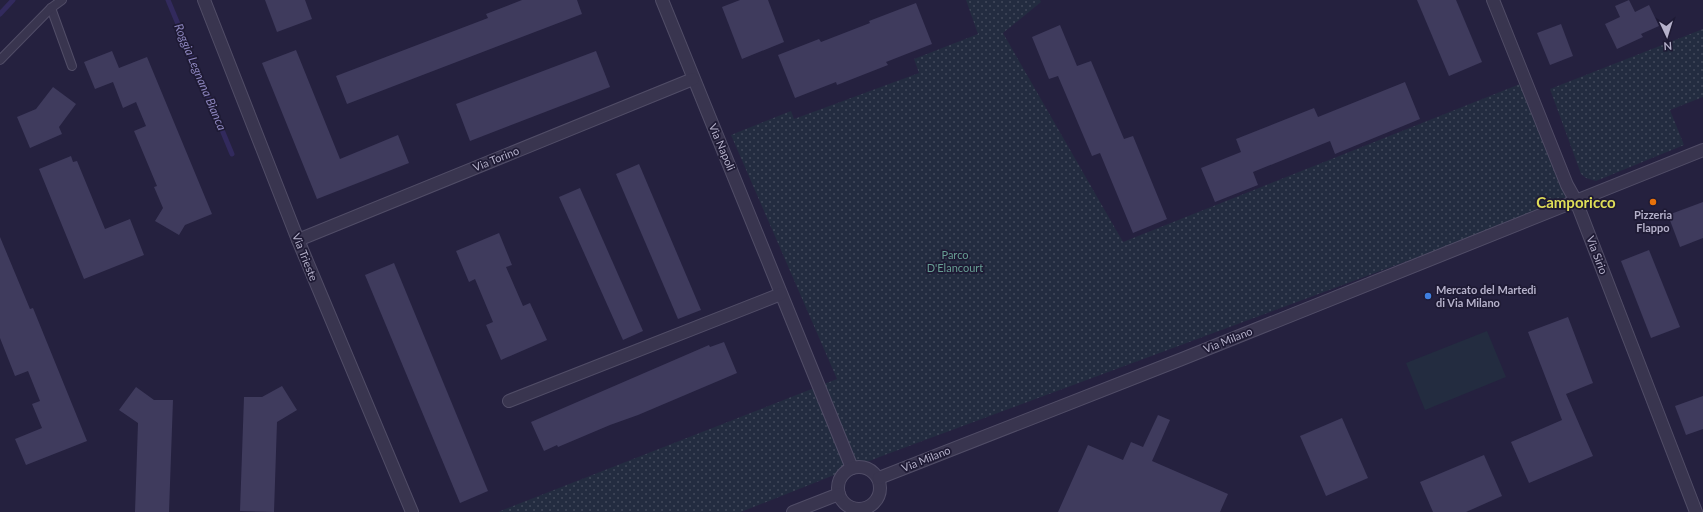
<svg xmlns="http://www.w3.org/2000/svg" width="1703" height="512" font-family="Lato,sans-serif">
	<defs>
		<pattern id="park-dots" width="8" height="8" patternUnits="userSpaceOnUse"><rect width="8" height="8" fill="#232c40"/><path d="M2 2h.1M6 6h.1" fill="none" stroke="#41485a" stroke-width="1.8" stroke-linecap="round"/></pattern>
	</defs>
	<rect width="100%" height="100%" fill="#25213f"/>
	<path fill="#232c40" d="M 1487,331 L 1506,377 L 1425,410 L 1406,363 Z"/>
	<g fill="url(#park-dots)">
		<path d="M 966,0 L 1040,0 L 1041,2 L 1003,33 L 1123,242 L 1520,84 L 1569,201 L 882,456 L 741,512 L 498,512 L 837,379 L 731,135 L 791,111 L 794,119 L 919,73 L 914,59 L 978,34 Z"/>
		<path d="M 1703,29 L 1703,97 L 1670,110 L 1684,145 L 1596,181 L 1586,178 L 1581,174 L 1550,89 Z"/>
	</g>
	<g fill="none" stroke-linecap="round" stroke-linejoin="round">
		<g stroke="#322a5d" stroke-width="5">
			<path d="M 168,0 L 232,154"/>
			<path d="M 0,14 L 13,0"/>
		</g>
	</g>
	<g fill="#3f3b5d">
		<path d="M 265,0 L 305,0 L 312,19 L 277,32 Z"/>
		<path d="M 522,0 L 577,0 L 582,14 L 347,104 L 336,76 L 488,18 L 486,14 Z"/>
		<path d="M 740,0 L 768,0 L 784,42 L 742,59 L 722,7 Z"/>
		<path d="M 1417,0 L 1456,0 L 1482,62 L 1449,76 Z"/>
		<path d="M 1629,0 L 1635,12 L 1649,5 L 1659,26 L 1641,34 L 1643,37 L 1617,49 L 1605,24 L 1620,17 L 1615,6 Z"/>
		<path d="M 916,3 L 932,44 L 886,62 L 888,65 L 837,85 L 836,82 L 795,98 L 778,55 L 819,39 L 821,42 L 870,23 L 869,21 Z"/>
		<path d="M 1561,24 L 1573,56 L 1550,65 L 1537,33 Z"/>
		<path d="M 1060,25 L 1077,66 L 1091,61 L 1124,139 L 1133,136 L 1167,219 L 1133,233 L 1100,153 L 1092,156 L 1058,76 L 1049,79 L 1032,37 Z"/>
		<path d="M 296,50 L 340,159 L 398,135 L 409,163 L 317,199 L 262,63 Z"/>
		<path d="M 112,51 L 119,68 L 147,57 L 212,214 L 185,225 L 179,235 L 155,221 L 163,208 L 154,187 L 157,186 L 134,131 L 146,126 L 136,102 L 123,108 L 113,82 L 95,89 L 84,62 Z"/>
		<path d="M 596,51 L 610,87 L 470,141 L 456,104 Z"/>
		<path d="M 1405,82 L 1420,119 L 1335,154 L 1330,141 L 1253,172 L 1258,185 L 1215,202 L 1201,168 L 1241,152 L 1236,139 L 1314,108 L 1318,117 Z"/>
		<path d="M 53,87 L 76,104 L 59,127 L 62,134 L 30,148 L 17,117 L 36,109 Z"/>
		<path d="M 71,156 L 73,162 L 77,161 L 105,229 L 130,219 L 144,255 L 84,279 L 39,169 Z"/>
		<path d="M 639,164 L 701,310 L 678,319 L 616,174 Z"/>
		<path d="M 580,188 L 643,331 L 623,340 L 559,197 Z"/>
		<path d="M 1703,202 L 1703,238 L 1680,247 L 1668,215 Z"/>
		<path d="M 499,233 L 512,265 L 506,267 L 523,306 L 530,303 L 547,340 L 501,360 L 486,325 L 493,322 L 475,279 L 469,282 L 456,251 Z"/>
		<path d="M 0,237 L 30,309 L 33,308 L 87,441 L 26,465 L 15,439 L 42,428 L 32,404 L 40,401 L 28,371 L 15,376 L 0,338 Z"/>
		<path d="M 1649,250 L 1680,327 L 1651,338 L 1621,261 Z"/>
		<path d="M 394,263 L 488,491 L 460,503 L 365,275 Z"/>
		<path d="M 1568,317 L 1593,383 L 1566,394 L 1593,456 L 1529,483 L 1511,442 L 1562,420 L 1528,332 Z"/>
		<path d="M 724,342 L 737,373 L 638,415 L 610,425 L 558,447 L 557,445 L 544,451 L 531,422 L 709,345 L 710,347 Z"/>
		<path d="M 282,386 L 297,410 L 277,422 L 274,512 L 240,511 L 244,397 L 262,397 Z"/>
		<path d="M 136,387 L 154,400 L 173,400 L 169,512 L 135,512 L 138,423 L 119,410 Z"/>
		<path d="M 1703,396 L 1703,429 L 1686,435 L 1675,406 Z"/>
		<path d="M 1158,415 L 1170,420 L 1152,461 L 1228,494 L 1220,512 L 1058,512 L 1088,445 L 1123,460 L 1131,442 L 1143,447 Z"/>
		<path d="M 1342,418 L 1368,478 L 1326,496 L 1300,436 Z"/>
		<path d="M 1484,455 L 1502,496 L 1466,512 L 1433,512 L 1420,482 Z"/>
	</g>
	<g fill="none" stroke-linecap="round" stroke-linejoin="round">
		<defs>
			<g id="service">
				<path d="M 51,8 L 72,66"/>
				<path d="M 0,60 L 51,8 L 62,0"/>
			</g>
			<g id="minor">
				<path d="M 204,0 L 298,240 L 412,512"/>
				<path d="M 662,0 L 852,468"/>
				<path d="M 1493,0 L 1567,185 L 1576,201 L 1696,512"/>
				<path d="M 298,240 L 693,79"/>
				<path d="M 509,401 L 781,294"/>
				<circle cx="859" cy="488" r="21"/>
				<path d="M 879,478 L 1182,359 L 1703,150"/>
				<path d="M 793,512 L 839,494"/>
			</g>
		</defs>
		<use href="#service" stroke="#514d67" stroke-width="10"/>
		<use href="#minor" stroke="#514d67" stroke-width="14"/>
		<use href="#service" stroke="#39354f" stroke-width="8"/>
		<use href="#minor" stroke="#39354f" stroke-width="12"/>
	</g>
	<circle fill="#e8710a" stroke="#1e1a34" stroke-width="1.5" cx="1653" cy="202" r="4"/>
	<circle fill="#3f7fe0" stroke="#1e1a34" stroke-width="1.5" cx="1428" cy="296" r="4"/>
	<g text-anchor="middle" stroke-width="3.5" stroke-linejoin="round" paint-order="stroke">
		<g font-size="11" fill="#b5b1ca" stroke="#1e1a34">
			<text transform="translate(722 147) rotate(67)" y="4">Via Napoli</text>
			<text transform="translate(496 159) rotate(-22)" y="4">Via Torino</text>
			<text transform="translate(1597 255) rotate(69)" y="4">Via Sirio</text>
			<text transform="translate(305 257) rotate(68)" y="4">Via Trieste</text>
			<text transform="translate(1228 340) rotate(-22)" y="4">Via Milano</text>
			<text transform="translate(926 459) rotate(-22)" y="4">Via Milano</text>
		</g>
		<g font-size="11" font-weight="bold" fill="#b5b1ca" stroke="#1e1a34">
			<text x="1653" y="219">Pizzeria<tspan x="1653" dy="13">Flappo</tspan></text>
			<text x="1436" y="294" text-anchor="start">Mercato del Martedì<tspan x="1436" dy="13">di Via Milano</tspan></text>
		</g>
		<g font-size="11" fill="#669d92" stroke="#1e1a34">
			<text x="955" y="259">Parco<tspan x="955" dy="13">D'Elancourt</tspan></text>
		</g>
		<g font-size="12" font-style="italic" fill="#8c85bd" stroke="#1e1a34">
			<text transform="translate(200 77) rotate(67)" y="4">Roggia Legnana Bianca</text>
		</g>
		<g font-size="15" font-weight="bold" fill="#dfde57" stroke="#1e1a34">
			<text x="1576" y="208">Camporicco</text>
		</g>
	</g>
	<g transform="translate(1667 36) rotate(176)" stroke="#1e1a34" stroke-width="3" paint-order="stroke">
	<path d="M0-3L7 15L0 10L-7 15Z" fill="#b5b1ca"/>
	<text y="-6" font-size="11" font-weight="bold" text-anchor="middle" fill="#b5b1ca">N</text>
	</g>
</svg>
